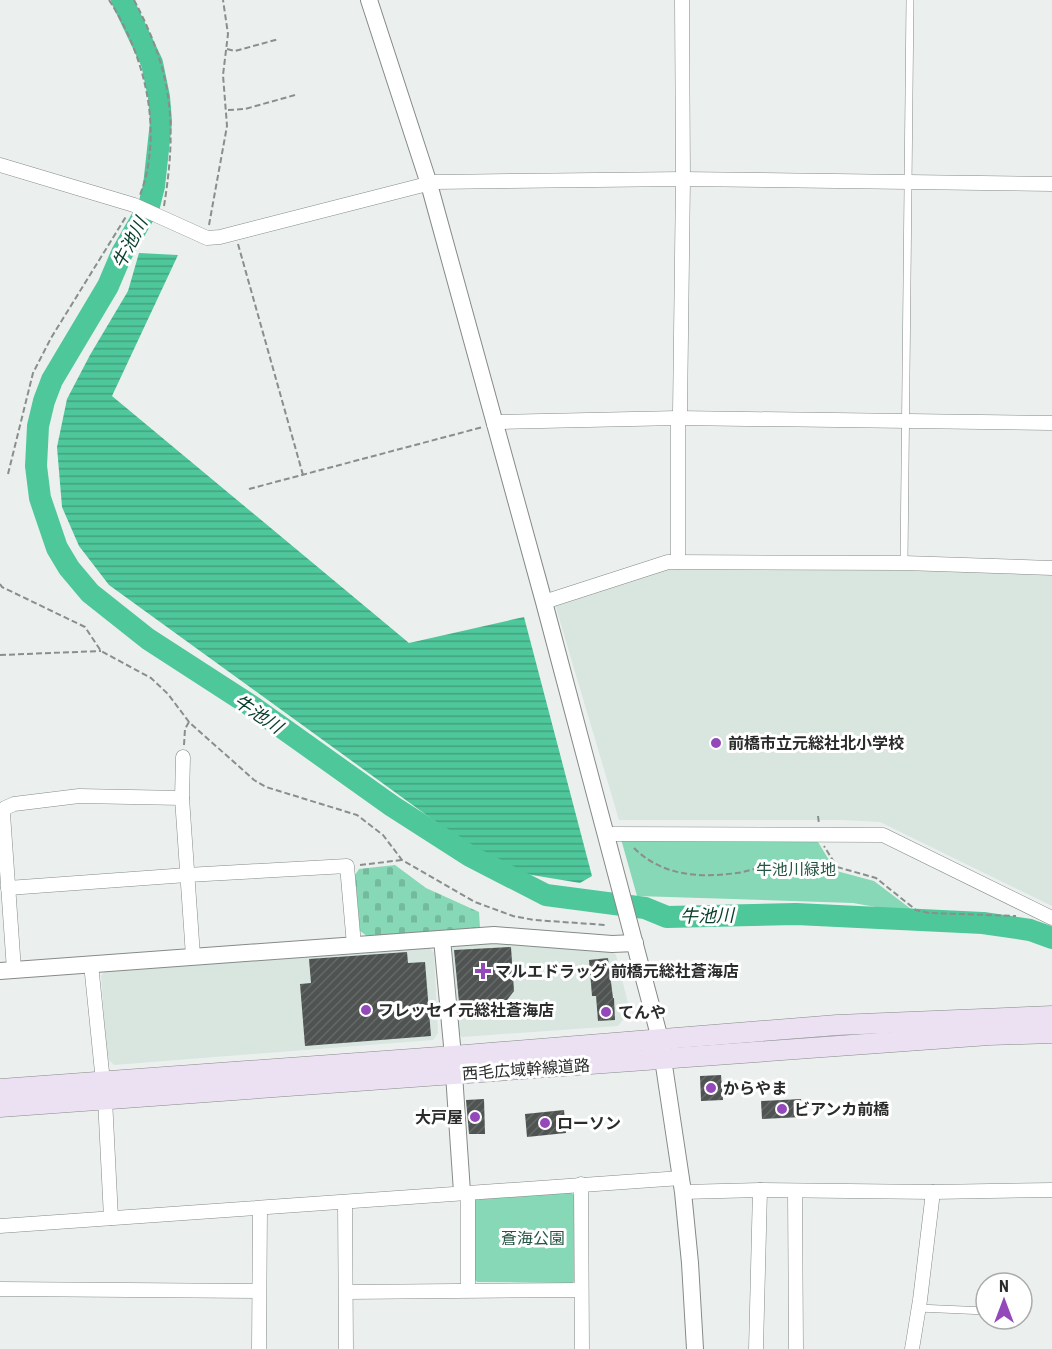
<svg xmlns="http://www.w3.org/2000/svg" width="1052" height="1349" font-family="'Roboto Condensed','Noto Sans JP',sans-serif">
	<defs>
		<pattern id="cemetery-stones" width="16" height="16" patternUnits="userSpaceOnUse" patternTransform="scale(1.5)"><rect width="16" height="16" fill="#86d8b6"/><path d="M2 7V4a2 2 0 0 1 4 0v3zM10 15v-3a2 2 0 0 1 4 0v3z" fill="#74ba9d"/></pattern>
		<pattern id="water-rules" width="6" height="5" patternUnits="userSpaceOnUse" patternTransform="scale(1.5)"><rect width="6" height="5" fill="#4ec79a"/><path d="M0 2.5h6" fill="none" stroke="#41a27e"/></pattern>
		<pattern id="building-hatch" width="6" height="6" patternUnits="userSpaceOnUse" patternTransform="scale(1.5)"><rect width="6" height="6" fill="#4f5452"/><path d="M-1 1l2-2M0 6l6-6M5 7l2-2" fill="none" stroke="#656a68"/></pattern>
	</defs>
	<rect width="100%" height="100%" fill="#ebf0ee"/>
	<g fill="#d8e6df">
		<path d="M 668,568 L 1052,571 L 1052,906 L 880,822 L 842,820 L 619,820 L 554,601 Z"/>
		<path d="M 505,942 L 611,951 L 616,955 L 630,1011 L 618,1026 L 462,1037 L 456,1031 L 450,951 L 454,945 Z"/>
		<path d="M 428,946 L 434,953 L 438,1033 L 433,1040 L 114,1065 L 107,1058 L 101,976 L 106,970 Z"/>
	</g>
	<g fill="#86d8b6">
		<path d="M 815,837 L 829,860 L 829,869 L 874,881 L 911,909 L 910,913 L 853,903 L 637,896 L 621,839 Z"/>
		<path d="M 570,1192 L 577,1197 L 577,1279 L 572,1283 L 477,1282 L 472,1277 L 471,1205 L 476,1199 Z"/>
	</g>
	<path fill="url(#cemetery-stones)" d="M 395,865 L 426,888 L 479,912 L 480,928 L 367,936 L 360,931 L 355,875 L 359,869 Z"/>
	<path fill="url(#water-rules)" d="M 139,253 L 178,255 L 112,396 L 409,643 L 524,617 L 592,876 L 580,883 L 526,874 L 472,848 L 109,585 L 79,546 L 62,507 L 57,447 L 67,399 L 90,355 L 128,291 Z"/>
	<g fill="none" stroke-linecap="round" stroke-linejoin="round">
		<path stroke="#4ec79a" stroke-width="22" d="M 122,0 L 152,63 L 159,97 L 161,122 L 154,186 L 149,206 L 122,253 L 108,286 L 52,380 L 44,401 L 38,426 L 36,466 L 40,498 L 57,548 L 69,568 L 90,593 L 148,639 L 253,707 L 392,806 L 470,856 L 546,895 L 645,908 L 667,917 L 796,914 L 983,923 L 1030,930 L 1052,938"/>
	</g>
	<g fill="url(#building-hatch)">
		<path d="M 511,947 L 514,991 L 507,1000 L 459,1002 L 454,950 Z"/>
		<path d="M 407,952 L 408,963 L 425,962 L 431,1036 L 305,1046 L 300,984 L 311,983 L 309,959 Z"/>
		<path d="M 608,958 L 613,998 L 614,998 L 615,1020 L 598,1021 L 596,996 L 592,996 L 589,960 Z"/>
		<path d="M 721,1075 L 723,1100 L 701,1101 L 700,1076 Z"/>
		<path d="M 484,1099 L 485,1134 L 469,1134 L 466,1100 Z"/>
		<path d="M 801,1099 L 802,1117 L 762,1119 L 761,1101 Z"/>
		<path d="M 564,1110 L 566,1133 L 527,1137 L 525,1114 Z"/>
	</g>
	<g fill="none" stroke-linecap="round" stroke-linejoin="round">
		<defs>
			<g id="service">
				<path d="M 904,563 L 910,0"/>
				<path d="M 918,1308 L 986,1311"/>
			</g>
			<g id="minor">
				<path d="M 0,165 L 134,205 L 207,238 L 220,237 L 435,182 L 683,179 L 1052,184"/>
				<path d="M 494,424 L 501,422 L 678,418 L 1052,423"/>
				<path d="M 678,562 L 678,418 L 680,413 L 683,179 L 682,0"/>
				<path d="M 544,602 L 668,562 L 904,563 L 1052,568"/>
				<path d="M 183,757 L 182,798 L 193,956"/>
				<path d="M 606,834 L 883,835 L 1052,918"/>
				<path d="M 8,888 L 187,875 L 347,866 L 354,945"/>
				<path d="M 91,964 L 103,1082"/>
				<path d="M 14,970 L 3,814 L 5,808 L 14,804 L 79,796 L 182,798"/>
				<path d="M 105,1099 L 111,1218"/>
				<path d="M 581,1184 L 582,1349"/>
				<path d="M 795,1191 L 796,1349"/>
				<path d="M 683,1192 L 760,1190 L 933,1192 L 1052,1190"/>
				<path d="M 468,1193 L 468,1290"/>
				<path d="M 345,1202 L 346,1349"/>
				<path d="M 0,1226 L 681,1178"/>
				<path d="M 0,1289 L 259,1291"/>
				<path d="M 347,1292 L 581,1290"/>
				<path d="M 259,1349 L 260,1208"/>
				<path d="M 756,1349 L 760,1190"/>
				<path d="M 912,1349 L 920,1300 L 933,1192"/>
			</g>
			<g id="tertiary">
				<path d="M 369,0 L 429,184 L 544,602 L 660,1039 L 683,1192 L 690,1263 L 695,1349"/>
				<path d="M 442,939 L 453,1056"/>
				<path d="M 0,971 L 494,935 L 612,944 L 635,943"/>
				<path d="M 454,1074 L 462,1192"/>
			</g>
			<g id="secondary">
				<path d="M 0,1089 L 453,1056 L 837,1025 L 1052,1016"/>
				<path d="M 0,1107 L 989,1035 L 1052,1033"/>
			</g>
		</defs>
		<use href="#service" stroke="#858a87" stroke-width="8"/>
		<use href="#minor" stroke="#858a87" stroke-width="15"/>
		<use href="#tertiary" stroke="#858a87" stroke-width="18"/>
		<use href="#secondary" stroke="#858a87" stroke-width="21"/>
		<g stroke="#8a8e8c" stroke-width="2" stroke-dasharray="6 3" stroke-linecap="butt">
			<path d="M 109,0 C 145,55 164,132 140,195"/>
			<path d="M 134,0 C 173,73 177,125 164,206"/>
			<path d="M 227,49 L 235,51 L 279,39"/>
			<path d="M 228,110 L 245,109 L 295,95"/>
			<path d="M 209,225 L 227,126 L 223,75 L 228,34 L 223,0"/>
			<path d="M 238,244 L 303,475"/>
			<path d="M 8,474 L 33,373 L 51,338 L 127,215"/>
			<path d="M 249,489 L 483,427"/>
			<path d="M 0,584 L 2,587 L 85,627 L 101,651 L 151,678 L 168,694 L 189,722 L 254,780 L 266,787 L 357,815 L 383,835 L 402,860 L 475,902 L 513,916 L 534,920 L 606,925"/>
			<path d="M 0,655 L 101,651"/>
			<path d="M 184,745 L 185,729 L 189,722"/>
			<path d="M 818,816 L 819,824"/>
			<path d="M 634,848 C 662,876 699,878 737,873 C 747,872 758,867 768,866 C 789,864 816,865 837,867 L 824,846"/>
			<path d="M 360,865 L 402,860"/>
			<path d="M 837,867 L 876,878 L 916,910 L 929,913 L 1016,916"/>
		</g>
		<use href="#service" stroke="#fff" stroke-width="7"/>
		<use href="#minor" stroke="#fff" stroke-width="14"/>
		<use href="#tertiary" stroke="#fff" stroke-width="16"/>
		<use href="#secondary" stroke="#ece1f3" stroke-width="20"/>
	</g>
	<g fill="#9449bb" stroke="#fff" stroke-width="2">
		<circle cx="716" cy="743" r="6"/>
		<path d="M480 962h6v6h6v6h-6v6h-6v-6h-6v-6h6z"/>
		<circle cx="366" cy="1010" r="6"/>
		<circle cx="606" cy="1012" r="6"/>
		<circle cx="711" cy="1088" r="6"/>
		<circle cx="782" cy="1109" r="6"/>
		<circle cx="475" cy="1117" r="6"/>
		<circle cx="545" cy="1123" r="6"/>
	</g>
	<g text-anchor="middle" stroke-width="6" stroke-linejoin="round" paint-order="stroke">
		<g font-size="16" font-weight="bold" fill="#2a2c2b" stroke="#fff" text-anchor="start">
			<text x="728" y="749">前橋市立元総社北小学校</text>
			<text x="495" y="977">マルエドラッグ 前橋元総社蒼海店</text>
			<text x="378" y="1016">フレッセイ元総社蒼海店</text>
			<text x="618" y="1018">てんや</text>
			<text x="723" y="1094">からやま</text>
			<text x="794" y="1115">ビアンカ前橋</text>
			<text x="463" y="1123" text-anchor="end">大戸屋</text>
			<text x="557" y="1129">ローソン</text>
		</g>
		<g font-size="16" fill="#255643" stroke="#fff">
			<text x="796" y="875">牛池川緑地</text>
			<text x="533" y="1244">蒼海公園</text>
		</g>
		<g font-size="16" fill="#2a2c2b" stroke="#fff">
			<text transform="translate(526 1069) rotate(-4)" y="6">西毛広域幹線道路</text>
		</g>
		<g font-size="18" font-style="italic" fill="#053c2a" stroke="#fff">
			<text transform="translate(130 243) rotate(-63)" y="6">牛池川</text>
			<text transform="translate(258 714) rotate(34)" y="6">牛池川</text>
			<text transform="translate(707 916) rotate(-1)" y="6">牛池川</text>
		</g>
	</g>
	<g transform="translate(1004 1301)"><circle r="28" fill="#ffffff" stroke="#aaabaa" stroke-width="1.5"/>
	<path d="M0-4.5L10 22L0 15L-10 22Z" fill="#9449bb"/>
	<text y="-9" font-size="16" font-weight="bold" text-anchor="middle" fill="#2a2c2b">N</text>
	</g>
</svg>
